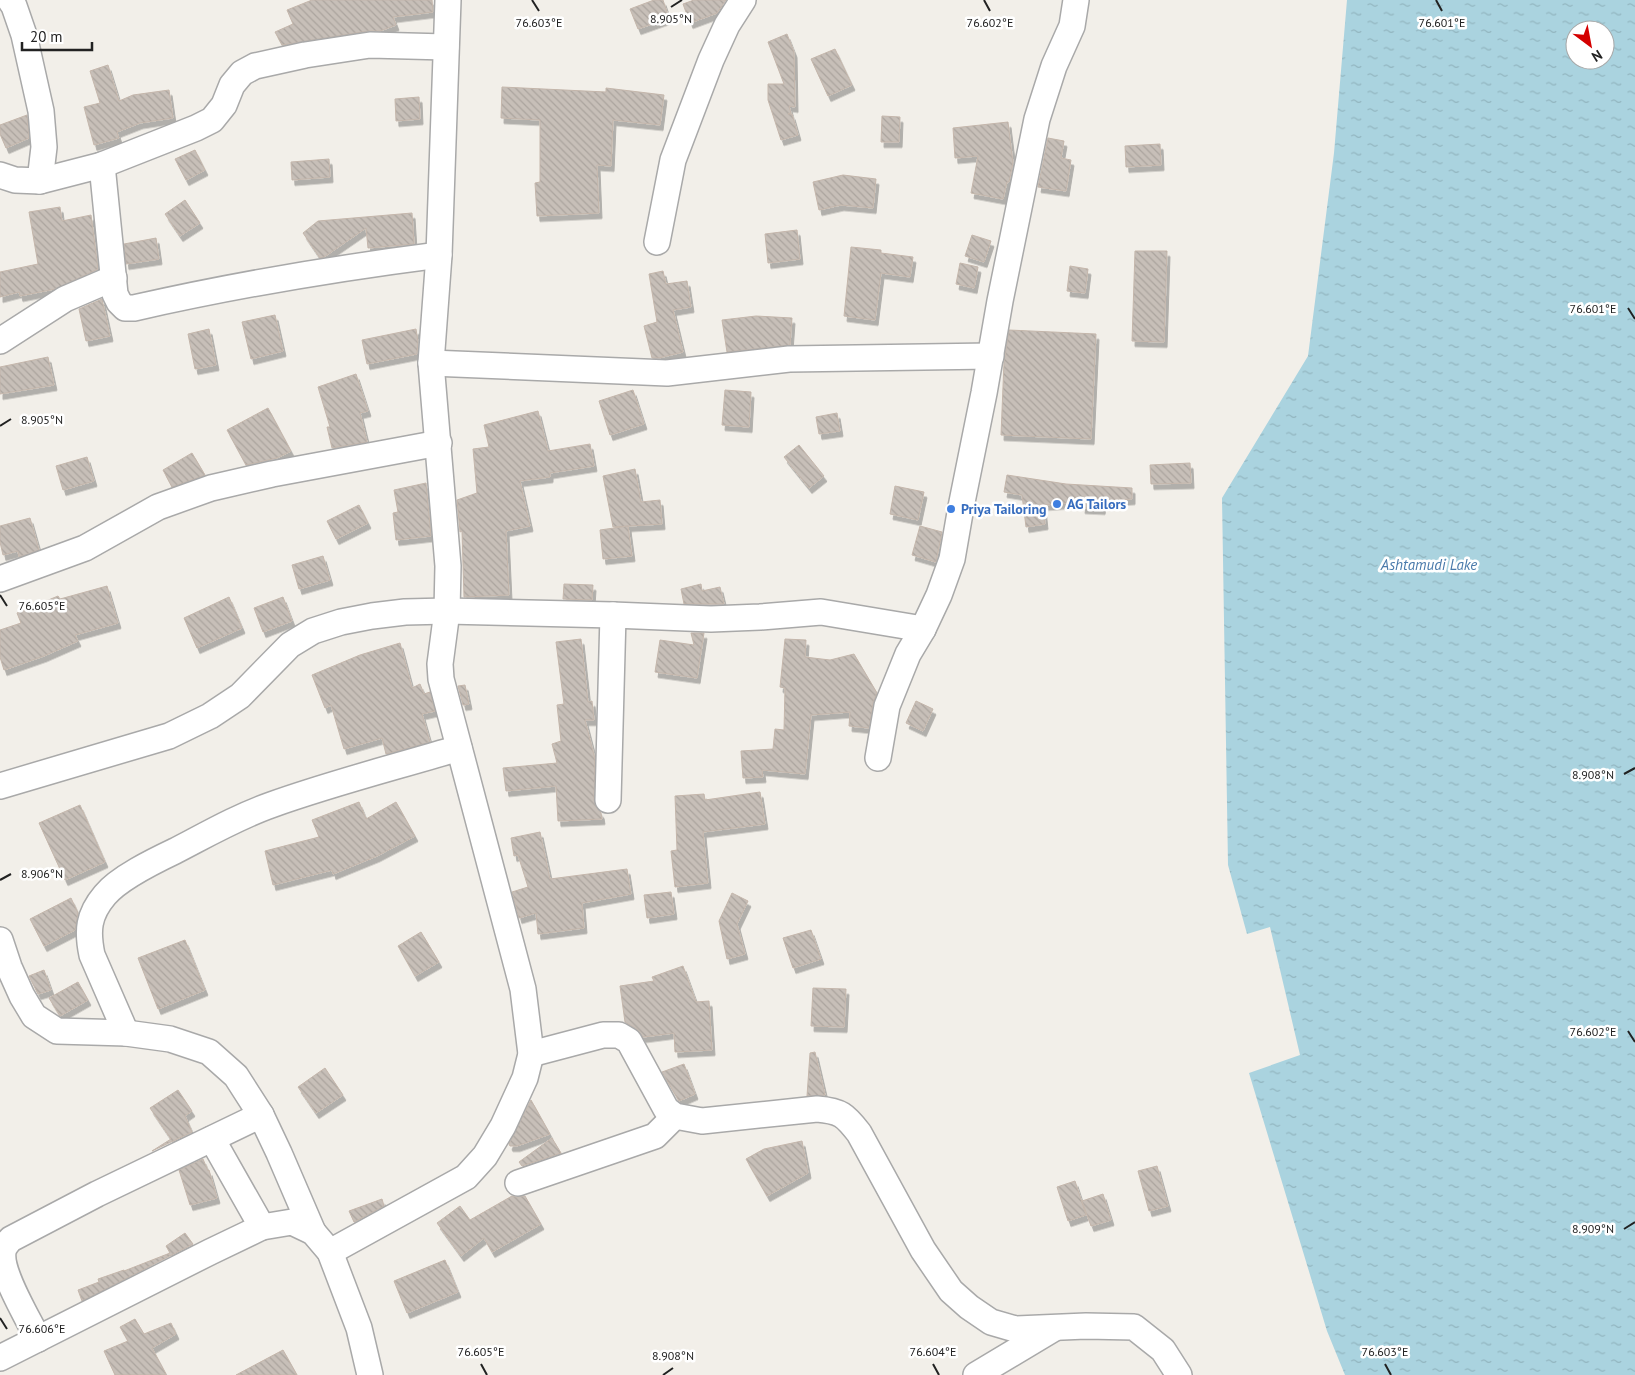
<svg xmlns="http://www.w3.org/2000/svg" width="1635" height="1375" font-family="'PT Sans',sans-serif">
	<defs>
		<pattern id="water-ripples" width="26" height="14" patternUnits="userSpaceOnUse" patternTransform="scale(1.25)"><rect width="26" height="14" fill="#aad3df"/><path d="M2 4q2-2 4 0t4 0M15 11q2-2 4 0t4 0" fill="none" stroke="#92b5bf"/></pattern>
		<pattern id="building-back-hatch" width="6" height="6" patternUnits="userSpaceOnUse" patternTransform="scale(1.25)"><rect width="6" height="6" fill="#c7bfb8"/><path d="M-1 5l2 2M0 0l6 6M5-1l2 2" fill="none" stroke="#aba49e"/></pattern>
		<filter id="shadow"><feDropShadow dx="3" dy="5.5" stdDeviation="0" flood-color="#0004"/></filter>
	</defs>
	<rect width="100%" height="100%" fill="#f2efe9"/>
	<path fill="url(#water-ripples)" fill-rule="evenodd" d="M 1347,0 L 1635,0 L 1635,1375 L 1345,1375 L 1327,1331 L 1249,1073 L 1300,1055 L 1270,927 L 1247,934 L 1228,865 L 1222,498 L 1308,356 L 1334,153 ZM 1575,30 L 1605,30 L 1605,60 L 1575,60 Z"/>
	<g fill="url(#building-back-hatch)" stroke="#c4b6ab" filter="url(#shadow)">
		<path d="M 312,0 L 432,0 L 433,12 L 393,17 L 396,25 L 380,31 L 368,31 L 282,45 L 275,32 L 293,24 L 287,10 Z"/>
		<path d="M 654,0 L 663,0 L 669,18 L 638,29 L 630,9 Z"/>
		<path d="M 694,0 L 726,0 L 717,13 L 690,23 L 683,4 Z"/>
		<path d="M 787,34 L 794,52 L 795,107 L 789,106 L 791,113 L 788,114 L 792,114 L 798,135 L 781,140 L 768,100 L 768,84 L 784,84 L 768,42 Z"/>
		<path d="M 835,49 L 852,85 L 828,96 L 811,59 Z"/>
		<path d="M 108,65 L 119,101 L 133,95 L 169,90 L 173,118 L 140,123 L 117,132 L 119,138 L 94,145 L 84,107 L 100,103 L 90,71 Z"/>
		<path d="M 502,87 L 606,92 L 606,88 L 664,95 L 660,125 L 613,120 L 611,166 L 597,165 L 599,213 L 537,216 L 535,183 L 540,182 L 540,120 L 501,118 Z"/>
		<path d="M 419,97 L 420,119 L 396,121 L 395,99 Z"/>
		<path d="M 27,115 L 29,138 L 6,148 L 0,134 L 0,125 Z"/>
		<path d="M 882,116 L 900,117 L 899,142 L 881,142 Z"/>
		<path d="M 1008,122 L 1013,163 L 1009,182 L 1007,182 L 1003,199 L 971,193 L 978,156 L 955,158 L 953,128 Z"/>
		<path d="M 1048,138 L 1064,141 L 1061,158 L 1071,160 L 1066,191 L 1038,187 Z"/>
		<path d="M 1160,144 L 1161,165 L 1126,167 L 1125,146 Z"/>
		<path d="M 195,150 L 205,170 L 186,180 L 175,159 Z"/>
		<path d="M 329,159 L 330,177 L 292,180 L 291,162 Z"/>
		<path d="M 843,175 L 876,179 L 873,208 L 841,205 L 819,210 L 813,182 Z"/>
		<path d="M 185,200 L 200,223 L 180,236 L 165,214 Z"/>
		<path d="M 60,207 L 62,221 L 91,215 L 98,269 L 55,289 L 20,296 L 19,292 L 0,297 L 0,272 L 38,264 L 29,212 Z"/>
		<path d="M 412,213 L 414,244 L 368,248 L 366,228 L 324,257 L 320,258 L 303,233 L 318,221 Z"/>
		<path d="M 797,230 L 800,259 L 768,263 L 765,234 Z"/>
		<path d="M 972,235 L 991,241 L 984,262 L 965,256 Z"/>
		<path d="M 156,238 L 159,259 L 126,264 L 124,244 Z"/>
		<path d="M 851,247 L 881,250 L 881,253 L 913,257 L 910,277 L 881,273 L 875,320 L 844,316 Z"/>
		<path d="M 1135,251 L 1167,251 L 1164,342 L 1132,341 Z"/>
		<path d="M 960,263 L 978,267 L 974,288 L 956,284 Z"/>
		<path d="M 1070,266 L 1088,269 L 1085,293 L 1067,291 Z"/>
		<path d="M 663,271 L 666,284 L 687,281 L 691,307 L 673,310 L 683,352 L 659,358 L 652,358 L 644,326 L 657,322 L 649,274 Z"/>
		<path d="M 102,299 L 110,336 L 86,341 L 79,309 Z"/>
		<path d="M 275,315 L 283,351 L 251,359 L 242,322 Z"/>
		<path d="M 756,316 L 792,318 L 790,345 L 727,352 L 722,320 Z"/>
		<path d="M 209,329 L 216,365 L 195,369 L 188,334 Z"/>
		<path d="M 416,329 L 418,342 L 417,354 L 367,364 L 362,340 Z"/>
		<path d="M 1009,330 L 1096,334 L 1091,439 L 1001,435 L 1004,362 Z"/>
		<path d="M 48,357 L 54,385 L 0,394 L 0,367 Z"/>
		<path d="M 356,374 L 368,411 L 360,413 L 367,442 L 332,448 L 327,427 L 330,427 L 318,387 Z"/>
		<path d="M 633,390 L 644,424 L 610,435 L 599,401 Z"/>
		<path d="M 725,390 L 751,392 L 749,427 L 722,425 Z"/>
		<path d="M 268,408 L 291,451 L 277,458 L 246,465 L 227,430 Z"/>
		<path d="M 538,411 L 548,451 L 590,444 L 594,466 L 550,473 L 550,477 L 520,481 L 530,526 L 506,531 L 509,595 L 464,597 L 462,531 L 460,532 L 457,500 L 477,493 L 473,449 L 489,447 L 484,425 Z"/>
		<path d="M 837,413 L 840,431 L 819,434 L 816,417 Z"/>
		<path d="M 799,445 L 824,476 L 809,488 L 784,457 Z"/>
		<path d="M 192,453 L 205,475 L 172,487 L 163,470 Z"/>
		<path d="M 87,457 L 94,481 L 63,490 L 56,466 Z"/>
		<path d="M 1190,463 L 1191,483 L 1151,484 L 1150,465 Z"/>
		<path d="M 635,469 L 641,502 L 660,500 L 662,524 L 613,527 L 603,476 Z"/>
		<path d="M 1007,475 L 1066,484 L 1132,488 L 1132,499 L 1103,501 L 1102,509 L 1082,508 L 1083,502 L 1043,505 L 1045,524 L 1026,527 L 1022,495 L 1004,492 Z"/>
		<path d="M 426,483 L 431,536 L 396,540 L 393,513 L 398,512 L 394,490 Z"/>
		<path d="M 895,486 L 924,492 L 918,520 L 890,514 Z"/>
		<path d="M 359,505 L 368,523 L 336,539 L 327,521 Z"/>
		<path d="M 30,518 L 39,550 L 19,557 L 18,551 L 3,555 L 0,542 L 0,526 Z"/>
		<path d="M 628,526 L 632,556 L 603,559 L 600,530 Z"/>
		<path d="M 920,526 L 942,532 L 936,562 L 912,555 Z"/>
		<path d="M 323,556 L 330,580 L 299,589 L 292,565 Z"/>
		<path d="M 564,584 L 593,585 L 592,600 L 563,599 Z"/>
		<path d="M 701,584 L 702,591 L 720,587 L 724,604 L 684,604 L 681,589 Z"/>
		<path d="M 107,586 L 118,623 L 75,635 L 78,641 L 44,656 L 4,670 L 0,657 L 0,630 L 21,623 L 17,613 L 58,596 L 60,599 Z"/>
		<path d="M 229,597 L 242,628 L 197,648 L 184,618 Z"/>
		<path d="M 283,597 L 292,621 L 263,632 L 254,608 Z"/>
		<path d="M 691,633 L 704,633 L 697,678 L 655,672 L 660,640 L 694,645 Z"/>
		<path d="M 581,639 L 588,702 L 592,701 L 594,720 L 585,720 L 595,759 L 594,800 L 596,807 L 601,813 L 602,819 L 558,821 L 556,786 L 506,791 L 503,768 L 557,763 L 552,744 L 561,741 L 557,705 L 564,704 L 556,642 Z"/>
		<path d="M 785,639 L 806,640 L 805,657 L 830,660 L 854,654 L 877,693 L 873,703 L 869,728 L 849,726 L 850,712 L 811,715 L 805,774 L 762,770 L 763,777 L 743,778 L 741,751 L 773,749 L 775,729 L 784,730 L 785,688 L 780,687 Z"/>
		<path d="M 400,643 L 412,688 L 420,684 L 424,694 L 430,692 L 435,711 L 422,714 L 430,742 L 386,754 L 382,738 L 344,749 L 331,705 L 325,708 L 312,675 L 360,655 Z"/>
		<path d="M 465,685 L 469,704 L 463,705 L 458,686 Z"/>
		<path d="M 916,701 L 933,709 L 923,731 L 906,723 Z"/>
		<path d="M 760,792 L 765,824 L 703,832 L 708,883 L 675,887 L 671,851 L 677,850 L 675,796 L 704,794 L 705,800 Z"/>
		<path d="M 359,802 L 366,819 L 396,802 L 415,836 L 377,856 L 333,874 L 332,870 L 273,885 L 265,851 L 319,837 L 312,820 Z"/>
		<path d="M 80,805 L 105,862 L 65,880 L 39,823 Z"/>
		<path d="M 540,832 L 550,879 L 627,869 L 631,894 L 582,903 L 584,928 L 538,934 L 536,913 L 519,918 L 512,892 L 528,887 L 518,855 L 514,856 L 511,838 Z"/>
		<path d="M 671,892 L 674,914 L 647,918 L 644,895 Z"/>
		<path d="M 732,893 L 748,901 L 737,924 L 745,954 L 727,959 L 719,921 Z"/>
		<path d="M 71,898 L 78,913 L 75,930 L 44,946 L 30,919 Z"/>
		<path d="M 811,930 L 821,959 L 793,968 L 783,938 Z"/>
		<path d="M 421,932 L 439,962 L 415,976 L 398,946 Z"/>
		<path d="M 185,940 L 205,990 L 158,1009 L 138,958 Z"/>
		<path d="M 683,966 L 696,1002 L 709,1001 L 712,1050 L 675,1052 L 674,1033 L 643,1037 L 637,1029 L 625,1022 L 620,986 L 654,981 L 652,977 Z"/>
		<path d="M 44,970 L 51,990 L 38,994 L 29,976 Z"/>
		<path d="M 78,982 L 88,1000 L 60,1016 L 49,998 Z"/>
		<path d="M 813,988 L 846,989 L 844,1027 L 811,1026 Z"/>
		<path d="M 815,1052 L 825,1095 L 807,1096 L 810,1053 Z"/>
		<path d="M 684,1064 L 695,1094 L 679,1101 L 662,1072 Z"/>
		<path d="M 325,1068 L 343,1095 L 316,1113 L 298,1087 Z"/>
		<path d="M 178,1090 L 192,1111 L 185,1116 L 192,1132 L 152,1151 L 171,1139 L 150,1108 Z"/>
		<path d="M 531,1100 L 550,1134 L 517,1146 L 510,1146 L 509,1144 Z"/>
		<path d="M 552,1138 L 561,1153 L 522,1166 L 519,1162 Z"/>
		<path d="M 802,1141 L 808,1173 L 767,1196 L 746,1159 L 764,1149 Z"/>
		<path d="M 203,1159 L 208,1171 L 209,1170 L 217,1198 L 190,1205 L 179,1170 Z"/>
		<path d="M 1157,1166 L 1168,1206 L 1149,1211 L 1138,1171 Z"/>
		<path d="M 1075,1181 L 1086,1215 L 1068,1221 L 1057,1187 Z"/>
		<path d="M 1103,1194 L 1111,1220 L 1091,1226 L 1082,1201 Z"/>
		<path d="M 512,1196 L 516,1197 L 525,1196 L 541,1224 L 492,1252 L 484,1238 L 461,1256 L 437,1223 L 460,1206 L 470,1220 Z"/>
		<path d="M 382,1199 L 384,1206 L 354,1222 L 349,1211 Z"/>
		<path d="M 185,1233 L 193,1244 L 82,1301 L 78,1290 L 99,1282 L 98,1279 L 124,1270 L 124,1271 L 170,1253 L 166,1246 Z"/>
		<path d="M 445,1260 L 458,1292 L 407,1313 L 394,1281 Z"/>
		<path d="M 135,1319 L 144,1334 L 171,1323 L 176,1334 L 152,1348 L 166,1374 L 164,1375 L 115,1375 L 104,1351 L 128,1341 L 120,1327 Z"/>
		<path d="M 283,1350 L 297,1375 L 236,1375 Z"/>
	</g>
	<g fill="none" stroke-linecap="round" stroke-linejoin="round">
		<defs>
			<g id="minor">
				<path d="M 10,0 L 14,6 L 24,35 L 41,111 L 44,147 L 40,181"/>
				<path d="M 102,165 L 115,294 L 119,302 L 125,308 L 134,308 C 235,285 337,268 439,255"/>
				<path d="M 0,175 L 15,180 L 40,181 L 102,165 L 196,128 L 212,120 L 224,105 L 232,85 L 242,73 L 255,66 L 305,55 L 370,45 L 446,47"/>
				<path d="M 657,242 L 673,160 L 711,60 L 727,25 L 743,0"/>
				<path d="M 0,341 L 65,299 L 114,278"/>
				<path d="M 431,363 L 667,373 L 789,359 L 991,356"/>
				<path d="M 0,579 L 85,548 L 158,507 L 211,488 L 272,474 L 439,443"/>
				<path d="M 878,758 L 887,706 L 908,654 L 923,629 L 939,595 L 952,559 L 961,507 L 984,393 L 1000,301 L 1037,119 L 1054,66 L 1072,26 L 1076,0"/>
				<path d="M 0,786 L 169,736 L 210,716 L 240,696 L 290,645 L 313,631 L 341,622 L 372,616 L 405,612 L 447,611 L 613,615 L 711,619 L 760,617 L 821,612 L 923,629"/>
				<path d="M 608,800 L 613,615"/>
				<path d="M 0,940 L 9,967 L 22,996 L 34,1016 L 57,1031 L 126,1033 L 170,1039 L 209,1052 L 236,1076 L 261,1115 L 279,1153 L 313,1232"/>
				<path d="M 126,1033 L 92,955 C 87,931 88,915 105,895 C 119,878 154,861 175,851 C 206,835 237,817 271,805 C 332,783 396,767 459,748"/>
				<path d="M 531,1054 L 603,1035 L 619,1035 L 629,1041 L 666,1109 L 675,1116 L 702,1121 L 817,1109 C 841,1111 845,1115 859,1133 L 923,1250 L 951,1291 L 969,1307 L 991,1322 L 1015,1329 L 1086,1326 L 1134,1327 L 1163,1350 L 1179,1375"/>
				<path d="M 212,1139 L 262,1227"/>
				<path d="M 518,1183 L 655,1136 L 675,1116"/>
				<path d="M 330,1252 L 466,1177 L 485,1156 L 503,1126 L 525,1078 L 531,1054 L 523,989 L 441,679 L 440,664 L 447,611 L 448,566 L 431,363 L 439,255 L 448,0"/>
				<path d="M 38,1339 C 28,1318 0,1273 3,1252 C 4,1246 7,1243 11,1239 L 97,1194 L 261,1115"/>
				<path d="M 0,1358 L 210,1252 L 262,1227 L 292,1222 L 313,1232 L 330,1252 L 359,1328 L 370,1375"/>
				<path d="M 976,1375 L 1053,1329"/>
			</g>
		</defs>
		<use href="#minor" stroke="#a9a9a9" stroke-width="28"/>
		<use href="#minor" stroke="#fff" stroke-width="25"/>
	</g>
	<path fill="none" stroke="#222" stroke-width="2" d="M 532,0 L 539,11M 984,0 L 990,11M 1436,0 L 1442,11M 671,7 L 682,0M 1628,308 L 1635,319M 0,426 L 11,419M 0,595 L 7,606M 1624,774 L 1635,768M 0,880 L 11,874M 1628,1031 L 1635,1042M 1624,1229 L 1635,1222M 0,1318 L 7,1329M 481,1364 L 487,1375M 933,1364 L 939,1375M 1385,1364 L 1391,1375M 663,1375 L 673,1368"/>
	<g fill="#3f7fe0" stroke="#fff" stroke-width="2">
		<circle cx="1057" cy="504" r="5"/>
		<circle cx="951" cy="509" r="5"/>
	</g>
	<g text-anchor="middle" stroke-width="5" stroke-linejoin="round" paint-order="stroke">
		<g font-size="14" font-weight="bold" fill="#366cbe" stroke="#fff" text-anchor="start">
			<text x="1067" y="509">AG Tailors</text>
			<text x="961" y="514">Priya Tailoring</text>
		</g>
		<g font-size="15" font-style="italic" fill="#4a7aab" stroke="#fff">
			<text x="1429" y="570">Ashtamudi Lake</text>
		</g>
	</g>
	<g font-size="12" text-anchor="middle" fill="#222" stroke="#fff" stroke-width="5" stroke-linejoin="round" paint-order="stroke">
		<text x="671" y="23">8.905°N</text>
		<text x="1442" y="27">76.601°E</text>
		<text x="539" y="27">76.603°E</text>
		<text x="990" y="27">76.602°E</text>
		<text x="1593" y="313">76.601°E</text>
		<text x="42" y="424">8.905°N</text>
		<text x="42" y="610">76.605°E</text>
		<text x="1593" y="779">8.908°N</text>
		<text x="42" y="878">8.906°N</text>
		<text x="1593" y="1036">76.602°E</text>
		<text x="1593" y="1233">8.909°N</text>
		<text x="42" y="1333">76.606°E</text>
		<text x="481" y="1356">76.605°E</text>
		<text x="933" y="1356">76.604°E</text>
		<text x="1385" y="1356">76.603°E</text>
		<text x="673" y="1360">8.908°N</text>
	</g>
	<g transform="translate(1590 45) rotate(148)"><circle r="24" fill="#ffffff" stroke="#a7a7a7"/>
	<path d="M0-4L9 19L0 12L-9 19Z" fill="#d40000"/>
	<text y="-8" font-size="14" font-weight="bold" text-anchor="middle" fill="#222222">N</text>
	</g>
	<path d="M22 42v8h70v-8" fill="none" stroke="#222222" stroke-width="2.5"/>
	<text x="30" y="42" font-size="15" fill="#222222" stroke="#ffffff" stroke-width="4" paint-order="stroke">20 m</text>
</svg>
